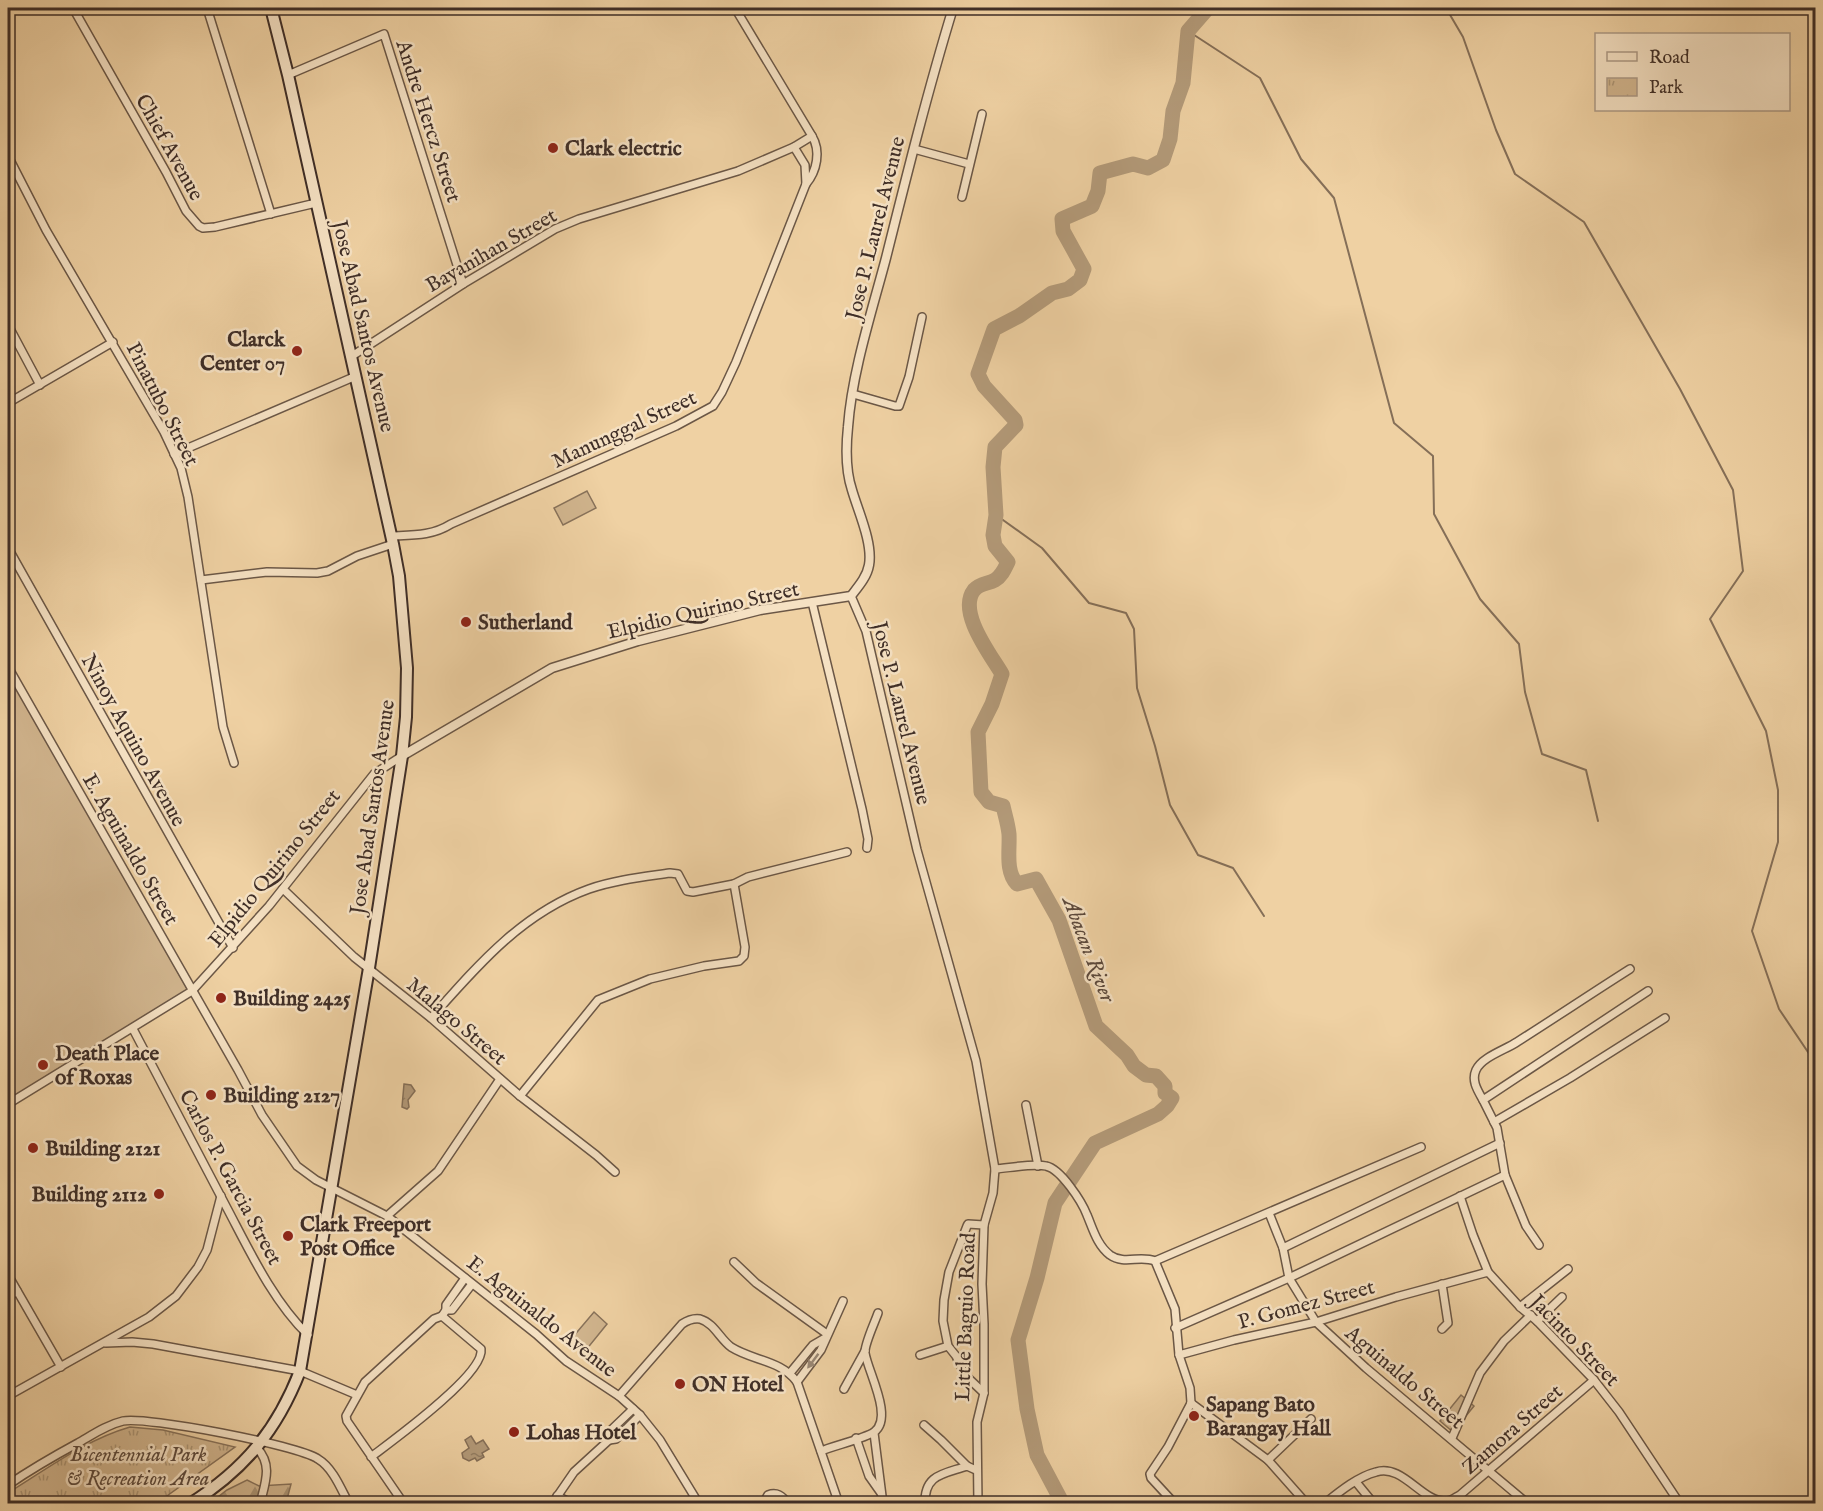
<svg xmlns="http://www.w3.org/2000/svg" width="1823" height="1511" font-family="'IM FELL English',serif">
	<defs>
		<pattern id="forest-firs" width="22" height="20" patternUnits="userSpaceOnUse" patternTransform="scale(1.5)"><rect width="22" height="20" fill="#d1b58e"/><path d="M5 1l3.5 6h-7zM16 11l3.5 6h-7z" fill="#ab9474"/></pattern>
		<pattern id="park-tufts" width="24" height="20" patternUnits="userSpaceOnUse" patternTransform="scale(1.5)"><rect width="24" height="20" fill="#d1b58e"/><path d="M3 7l-1-3M5 7V3M7 7l1-3M15 17l-1-3M17 17v-4M19 17l1-3" fill="none" stroke="#ab9474"/></pattern>
		<pattern id="water-ripples" width="26" height="14" patternUnits="userSpaceOnUse" patternTransform="scale(1.5)"><rect width="26" height="14" fill="#b39a79"/><path d="M2 4q2-2 4 0t4 0M15 11q2-2 4 0t4 0" fill="none" stroke="#937e63"/></pattern>
	</defs>
	<rect width="100%" height="100%" fill="#efd1a3"/>
	<filter id="stains"><feTurbulence type="fractalNoise" baseFrequency=".00333" numOctaves="4"/><feColorMatrix values="0 0 0 0 .2 0 0 0 0 .09 0 0 0 0 .02 0 0 0 .5 -.17"/></filter>
	<radialGradient id="worn" r=".72"><stop offset=".6" stop-color="#630" stop-opacity="0"/><stop offset="1" stop-color="#630" stop-opacity=".3"/></radialGradient>
	<g fill="#d1b58e" stroke="#88725a" stroke-width="1.5">
		<path d="M 587,491 L 596,508 L 563,525 L 554,508 Z"/>
		<path d="M 8,673 L 189,992 L 119,1032 L 8,1101 Z"/>
		<path d="M 594,1312 L 607,1324 L 586,1350 L 572,1338 Z"/>
		<path d="M 1461,1395 L 1474,1406 L 1453,1432 L 1440,1421 Z"/>
	</g>
	<path fill="url(#forest-firs)" stroke="#88725a" stroke-width="1.5" d="M 247,1480 L 259,1486 L 291,1484 L 286,1503 L 209,1504 L 227,1490 Z"/>
	<path fill="url(#park-tufts)" stroke="#88725a" stroke-width="1.5" d="M 130,1427 L 163,1430 L 235,1447 L 157,1503 L 8,1503 L 8,1493 C 47,1469 85,1440 130,1427 Z"/>
	<g fill="url(#water-ripples)" stroke="#856f58" stroke-width="1.5">
		<path d="M 404,1084 L 411,1085 L 415,1091 L 408,1100 L 409,1107 L 407,1109 L 402,1107 Z"/>
		<path d="M 471,1436 L 476,1444 L 483,1440 L 489,1449 L 482,1453 L 484,1457 L 477,1461 L 475,1458 L 469,1461 L 463,1458 L 462,1453 L 469,1448 L 465,1440 Z"/>
	</g>
	<g fill="none" stroke-linecap="round" stroke-linejoin="round">
		<g stroke="#856f58" stroke-width="2">
			<path d="M 1446,8 L 1463,37 L 1496,130 L 1515,174 L 1584,222 L 1680,389 L 1733,490 L 1743,571 L 1710,619 L 1766,731 L 1778,790 L 1778,842 L 1752,931 L 1779,1009 L 1816,1064"/>
			<path d="M 1188,31 L 1260,78 L 1301,159 L 1334,198 L 1394,423 L 1433,456 L 1434,514 L 1480,599 L 1519,644 L 1525,692 L 1542,754 L 1586,770 L 1598,821"/>
			<path d="M 996,515 L 1042,548 L 1089,603 L 1126,613 L 1134,629 L 1137,688 L 1155,746 L 1170,805 L 1198,855 L 1233,868 L 1264,916"/>
		</g>
		<path stroke="#b39a79" stroke-width="15" d="M 1063,1504 L 1037,1455 L 1027,1409 L 1018,1340 L 1037,1278 L 1055,1203 L 1095,1143 L 1158,1114 L 1167,1106 L 1172,1098 L 1165,1093 L 1165,1086 L 1156,1076 L 1146,1075 L 1134,1066 L 1127,1055 L 1096,1026 L 1059,920 L 1036,879 L 1017,884 C 1005,871 1010,850 1009,834 C 1008,824 1005,815 1003,806 L 989,802 L 981,792 L 978,732 L 992,704 L 1002,674 C 991,655 957,612 974,590 C 980,583 988,584 995,580 C 1002,576 1005,568 1008,562 L 995,546 L 993,535 L 996,515 L 993,467 L 995,447 L 1016,425 L 1015,420 L 984,386 L 978,374 L 994,329 L 1019,316 L 1052,293 L 1068,289 L 1080,280 L 1084,269 L 1063,231 L 1062,219 L 1092,206 L 1098,191 L 1100,173 L 1133,164 L 1148,168 L 1163,160 L 1170,139 L 1173,111 L 1183,83 L 1188,31 L 1208,8"/>
		<defs>
			<g id="minor">
				<path d="M 73,8 L 166,172 L 186,211 L 199,226 L 203,228 L 215,227 L 316,203"/>
				<path d="M 207,8 L 271,214"/>
				<path d="M 288,75 L 384,34 L 463,284"/>
				<path d="M 914,149 L 969,164"/>
				<path d="M 8,156 L 46,230 L 164,432 L 181,468 L 188,497 L 223,727 L 234,763"/>
				<path d="M 806,184 C 817,171 821,151 812,136"/>
				<path d="M 962,197 L 982,114"/>
				<path d="M 8,325 L 40,385"/>
				<path d="M 352,356 L 463,284 L 555,229 L 579,219 L 738,171 L 794,147 L 812,136 L 735,8"/>
				<path d="M 853,394 L 895,406 L 899,406 L 909,377 L 922,317"/>
				<path d="M 8,403 L 113,342"/>
				<path d="M 174,454 L 356,376"/>
				<path d="M 391,536 C 413,535 432,536 451,524 L 676,426 L 713,406 L 722,392 L 736,362 L 806,184 L 805,165 L 794,147"/>
				<path d="M 8,548 L 233,948"/>
				<path d="M 201,580 L 267,572 L 317,573 L 328,571 L 357,556 L 393,544"/>
				<path d="M 851,596 L 866,631 L 917,850 L 976,1061 L 995,1169 L 993,1193 L 984,1225 L 982,1284 L 984,1324 L 984,1393 L 977,1422 L 978,1504"/>
				<path d="M 812,602 L 862,809 L 868,839 L 867,848"/>
				<path d="M 8,667 L 238,1070 L 262,1115 L 297,1166 L 316,1180 L 387,1216 L 536,1334 L 566,1361 L 619,1396 L 640,1415 L 660,1440 L 699,1504"/>
				<path d="M 734,884 L 748,877 L 847,852"/>
				<path d="M 283,889 L 354,957 L 431,1018 L 520,1096 L 596,1155 L 615,1172"/>
				<path d="M 431,1018 C 477,966 522,913 589,889 C 615,880 643,877 670,873 L 678,874 L 687,891 L 693,892 L 734,884 L 745,947 L 744,956 L 739,961 L 704,966 L 650,979 L 598,1000 L 520,1096"/>
				<path d="M 133,1029 C 165,1090 197,1151 229,1212 C 251,1254 274,1302 308,1335"/>
				<path d="M 1483,1100 C 1478,1091 1471,1081 1476,1070 C 1482,1057 1505,1050 1517,1042 C 1555,1018 1592,993 1630,969"/>
				<path d="M 8,1104 L 192,991 L 269,906 L 374,774 L 402,756"/>
				<path d="M 1026,1105 L 1038,1166"/>
				<path d="M 1494,1122 L 1570,1078 L 1665,1018"/>
				<path d="M 995,1169 C 1009,1168 1034,1163 1046,1166 C 1061,1169 1082,1202 1087,1215 C 1093,1229 1097,1245 1110,1255 C 1124,1265 1140,1255 1155,1261 L 1175,1309 L 1179,1355 L 1190,1388 L 1191,1403"/>
				<path d="M 1460,1196 L 1473,1235 L 1488,1272"/>
				<path d="M 1269,1213 L 1283,1248 L 1289,1278 L 1316,1322 L 1366,1368 L 1528,1504"/>
				<path d="M 387,1216 L 438,1171 L 500,1079"/>
				<path d="M 1539,1245 L 1526,1226 L 1505,1175 L 1497,1128 L 1483,1100 L 1648,991"/>
				<path d="M 1283,1248 L 1500,1143"/>
				<path d="M 1155,1261 L 1421,1147"/>
				<path d="M 734,1262 L 756,1283 L 827,1334"/>
				<path d="M 8,1275 L 61,1367"/>
				<path d="M 1442,1284 L 1448,1323 L 1442,1329"/>
				<path d="M 8,1297 L 17,1291"/>
				<path d="M 1520,1307 L 1568,1269"/>
				<path d="M 446,1310 L 452,1310 L 472,1284"/>
				<path d="M 442,1316 L 446,1310 L 446,1305 L 465,1278"/>
				<path d="M 1537,1321 L 1562,1297"/>
				<path d="M 1175,1328 L 1289,1278 L 1505,1175"/>
				<path d="M 106,1343 L 132,1342 L 153,1344 L 300,1371 L 357,1395"/>
				<path d="M 920,1355 L 948,1346"/>
				<path d="M 1179,1355 L 1234,1340 L 1316,1322 L 1396,1297 L 1488,1272 L 1520,1307 L 1537,1321 L 1594,1380 L 1619,1412 L 1680,1504"/>
				<path d="M 790,1373 L 813,1345 L 825,1338"/>
				<path d="M 797,1382 L 821,1350 L 843,1301"/>
				<path d="M 844,1389 L 865,1351"/>
				<path d="M 984,1393 L 965,1375 L 956,1356 L 948,1346 L 943,1321 L 944,1300 L 949,1272 L 967,1226 L 968,1224 L 984,1225"/>
				<path d="M 8,1396 L 149,1317 L 176,1296 L 198,1267 L 207,1250 L 221,1196"/>
				<path d="M 619,1396 L 682,1324 C 688,1320 693,1318 700,1319 C 714,1323 720,1339 731,1347 C 753,1361 781,1360 797,1382 L 839,1504"/>
				<path d="M 1191,1403 L 1268,1460 L 1307,1504"/>
				<path d="M 924,1425 L 941,1440 L 967,1466"/>
				<path d="M 874,1433 L 883,1504"/>
				<path d="M 856,1438 L 869,1476 L 881,1493"/>
				<path d="M 1452,1438 L 1480,1373 L 1504,1341 L 1531,1315"/>
				<path d="M 609,1440 L 616,1439 L 640,1415"/>
				<path d="M 257,1448 C 273,1465 265,1483 260,1504"/>
				<path d="M 821,1451 C 833,1446 866,1438 874,1432 C 894,1418 868,1372 865,1353 C 864,1345 875,1322 878,1313"/>
				<path d="M 371,1457 C 392,1441 485,1374 481,1349 L 442,1316 L 434,1319 L 365,1382 L 346,1416 L 347,1421 L 404,1504"/>
				<path d="M 1268,1460 L 1311,1419"/>
				<path d="M 1356,1482 L 1374,1504"/>
				<path d="M 8,1485 C 30,1470 54,1456 78,1443 C 92,1435 106,1425 123,1421 C 146,1416 297,1445 318,1459 C 333,1468 341,1489 349,1504"/>
				<path d="M 557,1496 L 573,1504"/>
				<path d="M 552,1504 L 574,1472 L 609,1440 L 610,1431 L 633,1409"/>
				<path d="M 763,1504 L 768,1495 C 776,1492 783,1495 787,1504"/>
				<path d="M 925,1504 C 924,1474 944,1474 967,1466 L 976,1470"/>
				<path d="M 1175,1504 L 1151,1478 L 1150,1474 L 1168,1447 L 1191,1403"/>
				<path d="M 1324,1504 C 1339,1492 1357,1477 1376,1472 C 1403,1463 1423,1504 1447,1501 C 1451,1501 1456,1497 1460,1495 L 1594,1380"/>
			</g>
			<path id="tertiary" d="M 402,756 L 552,668 L 638,641 L 760,610 L 851,596 C 858,587 867,577 869,565 C 873,543 858,511 852,490 C 846,472 846,446 848,427 C 852,372 872,311 886,258 C 907,174 928,90 953,8"/>
			<path id="secondary" d="M 190,1504 C 245,1469 277,1430 300,1371 L 369,968 L 402,756 L 406,717 L 407,668 L 399,576 L 393,544 L 288,75 L 271,8"/>
		</defs>
		<use href="#minor" stroke="#6b5746" stroke-width="10"/>
		<use href="#tertiary" stroke="#6b5746" stroke-width="11"/>
		<use href="#secondary" stroke="#3f2e27" stroke-width="14"/>
		<use href="#minor" stroke="#f5e1c3" stroke-width="7"/>
		<use href="#tertiary" stroke="#f5e1c3" stroke-width="8"/>
		<use href="#secondary" stroke="#f5e1c3" stroke-width="10"/>
	</g>
	<defs><path id="oneway-solid" d="M-6-.8H1V-3.2L6.5 0L1 3.2V.8H-6Z" transform="scale(1.5)"/></defs>
	<use fill="#9a8875" href="#oneway-solid" transform="translate(813 1361) rotate(127)"/>
	<g fill="#8f2418" stroke="#f5e1c3" stroke-width="2">
		<circle cx="553" cy="148" r="6"/>
		<circle cx="297" cy="351" r="6"/>
		<circle cx="466" cy="622" r="6"/>
		<circle cx="221" cy="998" r="6"/>
		<circle cx="43" cy="1065" r="6"/>
		<circle cx="211" cy="1095" r="6"/>
		<circle cx="33" cy="1148" r="6"/>
		<circle cx="159" cy="1194" r="6"/>
		<circle cx="288" cy="1236" r="6"/>
		<circle cx="680" cy="1384" r="6"/>
		<circle cx="1194" cy="1416" r="6"/>
		<circle cx="514" cy="1432" r="6"/>
	</g>
	<g text-anchor="middle" stroke-width="5" stroke-linejoin="round" paint-order="stroke">
		<g font-size="21" fill="#3f2e27" stroke="#f5e1c3">
			<text transform="translate(429 121) rotate(72)" y="7">Andre Hercz Street</text>
			<text transform="translate(170 147) rotate(61)" y="7">Chief Avenue</text>
			<text transform="translate(875 228) rotate(-76)" y="7">Jose P. Laurel Avenue</text>
			<text transform="translate(491 250) rotate(-30)" y="7">Bayanihan Street</text>
			<text transform="translate(364 326) rotate(77)" y="7">Jose Abad Santos Avenue</text>
			<text transform="translate(163 404) rotate(63)" y="7">Pinatubo Street</text>
			<text transform="translate(624 429) rotate(-25)" y="7">Manunggal Street</text>
			<text transform="translate(703 610) rotate(-13)" y="7">Elpidio Quirino Street</text>
			<text transform="translate(902 713) rotate(76)" y="7">Jose P. Laurel Avenue</text>
			<text transform="translate(134 740) rotate(61)" y="7">Ninoy Aquino Avenue</text>
			<text transform="translate(372 807) rotate(-82)" y="7">Jose Abad Santos Avenue</text>
			<text transform="translate(131 849) rotate(60)" y="7">E. Aguinaldo Street</text>
			<text transform="translate(274 868) rotate(-51)" y="7">Elpidio Quirino Street</text>
			<text transform="translate(457 1021) rotate(40)" y="7">Malago Street</text>
			<text transform="translate(231 1177) rotate(62)" y="7">Carlos P. Garcia Street</text>
			<text transform="translate(1306 1304) rotate(-15)" y="7">P. Gomez Street</text>
			<text transform="translate(542 1316) rotate(38)" y="7">E. Aguinaldo Avenue</text>
			<text transform="translate(965 1317) rotate(-88)" y="7">Little Baguio Road</text>
			<text transform="translate(1575 1340) rotate(46)" y="7">Jacinto Street</text>
			<text transform="translate(1405 1377) rotate(40)" y="7">Aguinaldo Street</text>
			<text transform="translate(1512 1429) rotate(-41)" y="7">Zamora Street</text>
		</g>
		<g font-size="21" font-weight="bold" fill="#3f2e27" stroke="#f5e1c3" text-anchor="start">
			<text x="565" y="155">Clark electric</text>
			<text x="285" y="346" text-anchor="end">Clarck<tspan x="285" dy="24">Center 07</tspan></text>
			<text x="478" y="629">Sutherland</text>
			<text x="233" y="1005">Building 2425</text>
			<text x="55" y="1060">Death Place<tspan x="55" dy="24">of Roxas</tspan></text>
			<text x="223" y="1102">Building 2127</text>
			<text x="45" y="1155">Building 2121</text>
			<text x="147" y="1201" text-anchor="end">Building 2112</text>
			<text x="300" y="1231">Clark Freeport<tspan x="300" dy="24">Post Office</tspan></text>
			<text x="692" y="1391">ON Hotel</text>
			<text x="1206" y="1411">Sapang Bato<tspan x="1206" dy="24">Barangay Hall</tspan></text>
			<text x="526" y="1439">Lohas Hotel</text>
		</g>
		<g font-size="21" font-style="italic" fill="#5c493c" stroke="#f5e1c3">
			<text x="138" y="1461">Bicentennial Park<tspan x="138" dy="24">&amp; Recreation Area</tspan></text>
		</g>
		<g font-size="22" font-style="italic" fill="#5c493c" stroke="#f5e1c3">
			<text transform="translate(1090 949) rotate(69)" y="8">Abacan River</text>
		</g>
	</g>
	<rect width="1823" height="1511" fill="none" stroke="#efd1a3" stroke-width="30"/>
	<rect x="9" y="9" width="1805" height="1493" fill="none" stroke="#3f2e27" stroke-width="3"/>
	<rect x="15" y="15" width="1793" height="1481" fill="none" stroke="#3f2e27" stroke-width="1.5"/>
	<rect x="1595" y="33" width="195" height="78" fill="#f5e1c3" stroke="#ac9985" stroke-width="1.5"/>
	<rect x="1607" y="52" width="30" height="9" fill="#f5e1c3" stroke="#ac9985" stroke-width="1.5"/>
	<text x="1649" y="63" font-size="18" fill="#3f2e27">Road</text>
	<rect x="1607" y="78" width="30" height="18" fill="url(#park-tufts)" stroke="#ac9985" stroke-width="1.5"/>
	<text x="1649" y="93" font-size="18" fill="#3f2e27">Park</text>
	<rect width="100%" height="100%" filter="url(#stains)"/>
	<rect width="100%" height="100%" fill="url(#worn)"/>
</svg>
